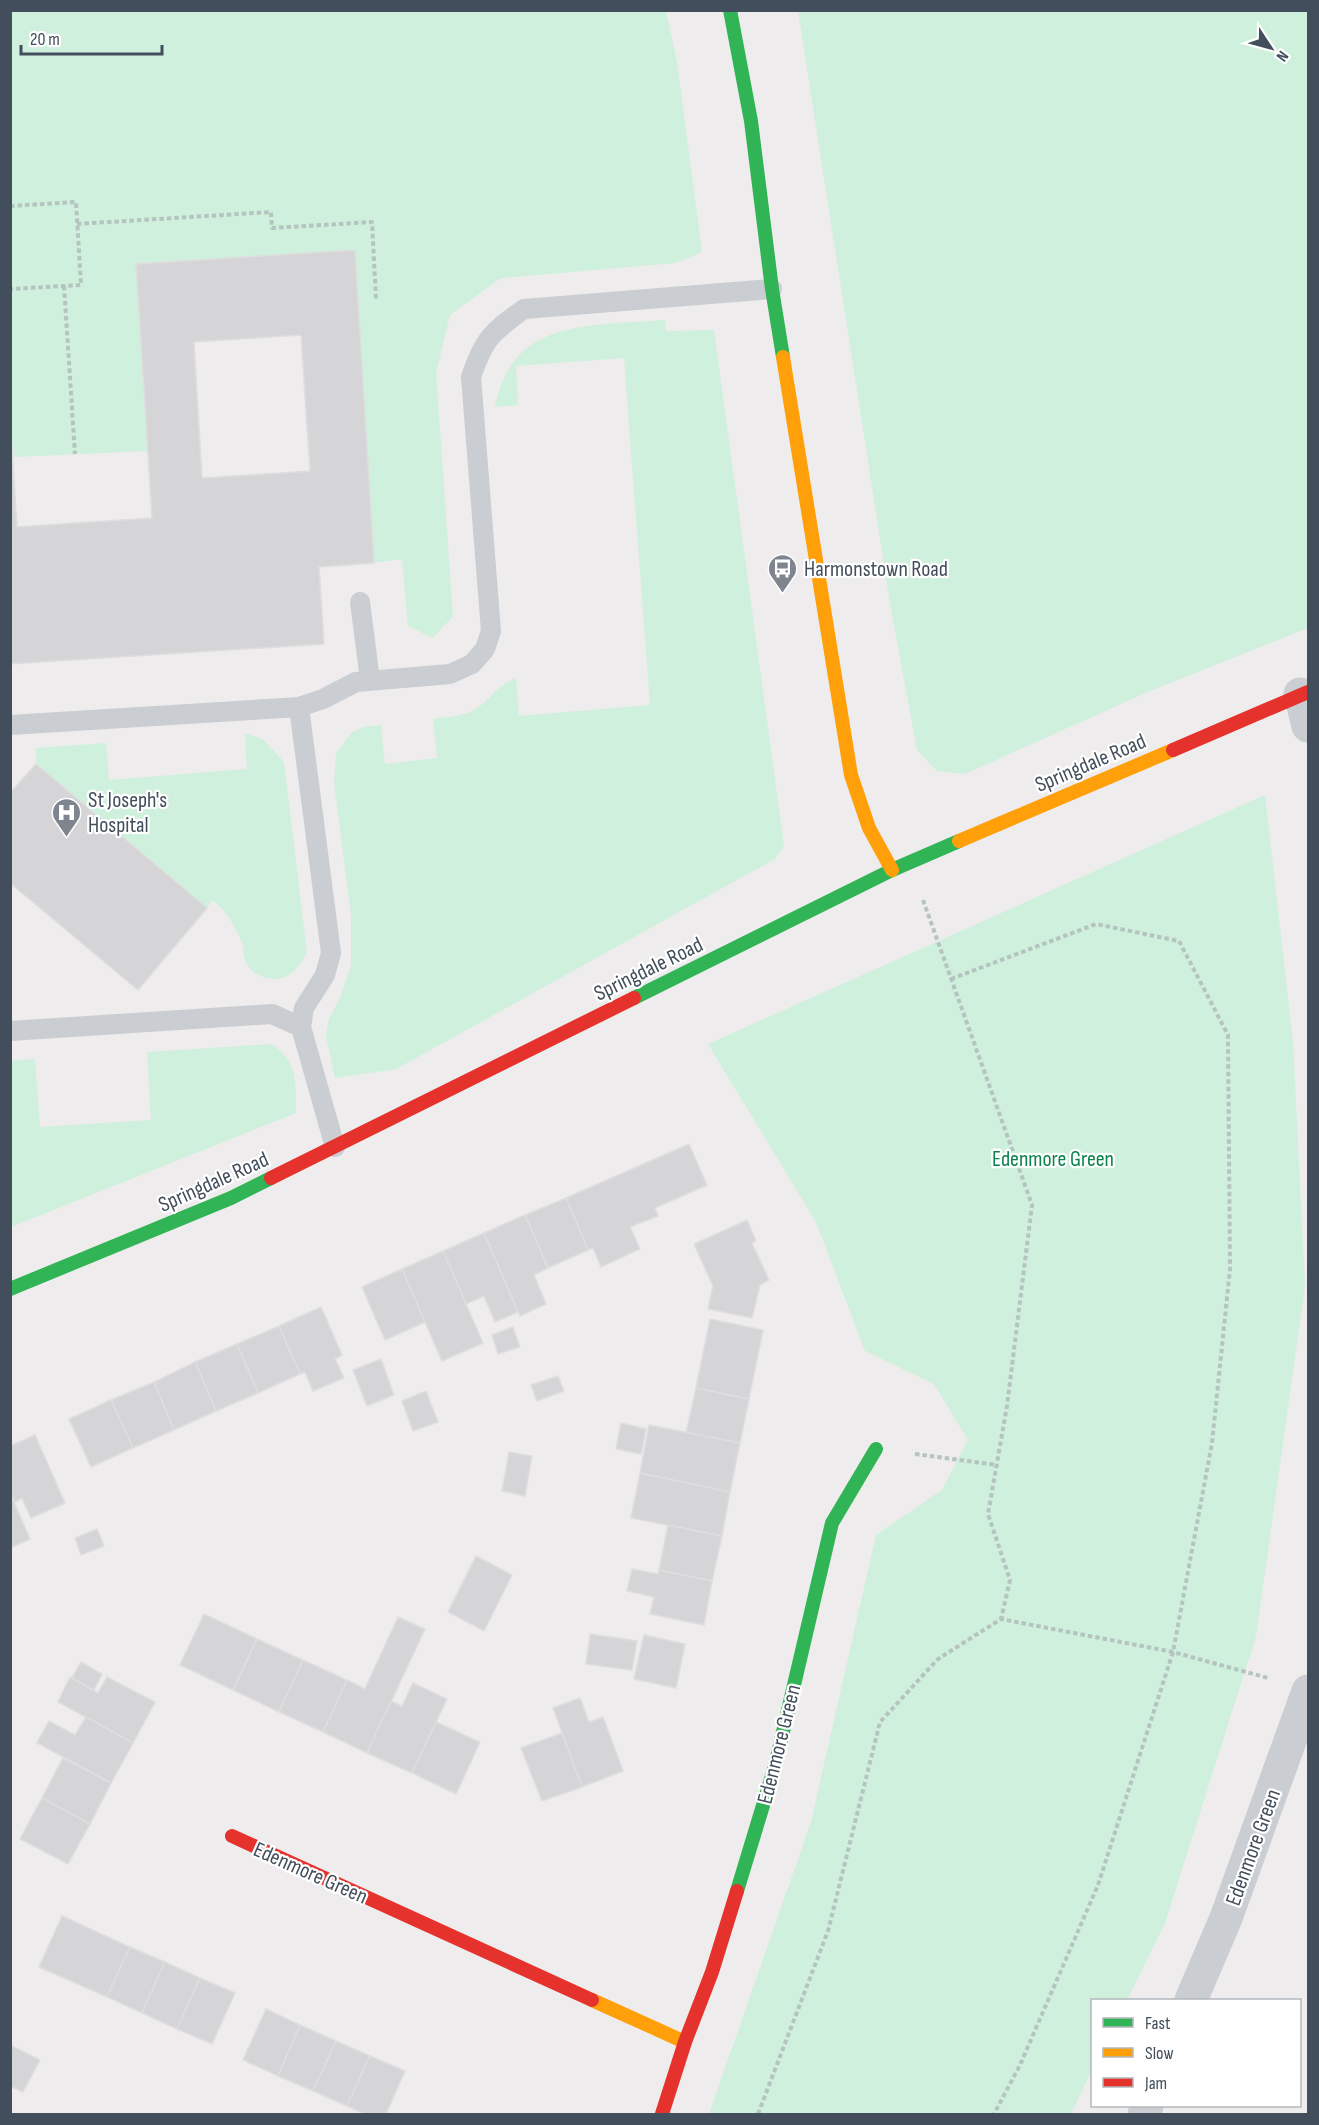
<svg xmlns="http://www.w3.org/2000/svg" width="1319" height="2125" font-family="'Sofia Sans Condensed',sans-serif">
	<rect width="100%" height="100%" fill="#eeecec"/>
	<g fill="#cef0dc">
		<path d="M 10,11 L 666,11 L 677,62 L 702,252 L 676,263 L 501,278 L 450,315 L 436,373 L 453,616 L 433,638 L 408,626 L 402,559 L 374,563 L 355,250 L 136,264 L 147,451 L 13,457 L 10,418 Z"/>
		<path d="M 798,11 L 1308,11 L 1308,628 L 1150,691 L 965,774 L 937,771 L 917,750 L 891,609 Z"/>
		<path d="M 665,320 L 666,331 L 714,330 L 784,846 L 775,859 L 396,1069 L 335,1078 L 326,1036 L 329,1019 L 341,996 L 351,966 L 351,915 L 334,783 L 336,754 L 351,733 L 363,727 L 381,725 L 385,764 L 437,758 L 433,719 C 448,717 466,716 479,707 C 494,695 496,686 516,678 L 519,716 L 650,705 L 624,358 L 516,366 L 518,405 L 495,407 C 512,317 592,326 665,320 Z"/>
		<path d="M 245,733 L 264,740 L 284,762 L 307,953 C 299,966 292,978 276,979 C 262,979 246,971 244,956 C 243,951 244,947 242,942 C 236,929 225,907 212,901 L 207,908 L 36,764 L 36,748 L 106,743 L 109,780 L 247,769 Z"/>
		<path d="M 1265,795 L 1293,1042 L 1305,1286 L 1256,1636 L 1165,1923 L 1127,2000 L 1092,2000 L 1092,2070 L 1071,2114 L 709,2114 L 811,1822 L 876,1535 L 942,1490 L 968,1440 L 934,1384 L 865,1351 L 816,1222 L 708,1044 Z"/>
		<path d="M 272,1044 C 298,1063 296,1083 296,1113 L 11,1227 L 11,1061 L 35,1059 L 40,1127 L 151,1120 L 147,1052 Z"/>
	</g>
	<g fill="#d5d4d7" stroke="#dfdedf" stroke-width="1.5" fill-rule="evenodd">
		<path d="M 355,250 L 374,563 L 319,567 L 324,644 L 10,664 L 10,419 L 17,527 L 152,518 L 136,264 ZM 301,335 L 310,471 L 202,478 L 194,342 Z"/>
		<path d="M 36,764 L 207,908 L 138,990 L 10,883 L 10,793 Z"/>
		<path d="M 689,1144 L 707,1185 L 655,1208 L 658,1216 L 630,1227 L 640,1249 L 601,1267 L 593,1248 L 588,1250 L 566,1198 Z"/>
		<path d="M 566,1198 L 588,1250 L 548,1268 L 525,1215 Z"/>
		<path d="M 525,1215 L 548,1268 L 534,1275 L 546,1304 L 520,1316 L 484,1233 Z"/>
		<path d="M 747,1220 L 756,1241 L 752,1243 L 769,1280 L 760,1285 L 752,1318 L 708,1309 L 713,1286 L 694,1244 Z"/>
		<path d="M 484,1233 L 518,1312 L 495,1322 L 484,1296 L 466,1304 L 443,1251 Z"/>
		<path d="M 443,1251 L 483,1343 L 442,1361 L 402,1269 Z"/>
		<path d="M 402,1269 L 425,1322 L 385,1340 L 362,1287 Z"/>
		<path d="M 321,1307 L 342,1355 L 335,1359 L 344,1378 L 313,1391 L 305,1372 L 300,1374 L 279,1326 Z"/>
		<path d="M 710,1319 L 763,1330 L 749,1399 L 696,1388 Z"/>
		<path d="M 279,1326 L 300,1374 L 258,1393 L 237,1344 Z"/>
		<path d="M 513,1327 L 520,1347 L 498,1354 L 492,1335 Z"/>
		<path d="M 237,1344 L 258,1393 L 216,1411 L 195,1362 Z"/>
		<path d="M 381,1359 L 394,1395 L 367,1406 L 353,1370 Z"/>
		<path d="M 195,1362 L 216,1411 L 174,1430 L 154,1382 Z"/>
		<path d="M 558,1376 L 564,1391 L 537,1401 L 531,1385 Z"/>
		<path d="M 154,1382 L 174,1430 L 133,1448 L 111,1400 Z"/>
		<path d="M 696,1388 L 749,1399 L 740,1443 L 686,1433 Z"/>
		<path d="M 426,1391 L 438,1422 L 413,1431 L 402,1401 Z"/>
		<path d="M 111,1400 L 133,1448 L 91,1467 L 69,1419 Z"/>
		<path d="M 621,1423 L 646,1429 L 641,1454 L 616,1449 Z"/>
		<path d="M 649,1425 L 740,1443 L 730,1492 L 640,1473 Z"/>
		<path d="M 35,1435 L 65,1503 L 31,1518 L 22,1498 L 15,1502 L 10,1493 L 10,1446 Z"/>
		<path d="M 509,1452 L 532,1456 L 525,1496 L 502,1491 Z"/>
		<path d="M 640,1473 L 730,1492 L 722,1536 L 631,1518 Z"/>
		<path d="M 10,1493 L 30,1539 L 10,1548 Z"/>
		<path d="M 668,1525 L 722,1536 L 712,1581 L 659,1570 Z"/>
		<path d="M 97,1529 L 104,1546 L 81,1555 L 75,1538 Z"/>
		<path d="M 476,1556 L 512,1575 L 484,1631 L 448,1612 Z"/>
		<path d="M 632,1569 L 658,1574 L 659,1570 L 712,1581 L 704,1625 L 650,1614 L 654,1597 L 627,1591 Z"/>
		<path d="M 204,1614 L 257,1639 L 233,1690 L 180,1665 Z"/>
		<path d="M 398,1617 L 425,1629 L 367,1753 L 323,1732 L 347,1680 L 365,1689 Z"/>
		<path d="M 590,1634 L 637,1641 L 632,1670 L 586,1664 Z"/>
		<path d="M 644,1635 L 685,1644 L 676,1688 L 634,1679 Z"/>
		<path d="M 257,1639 L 303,1660 L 279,1712 L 233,1690 Z"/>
		<path d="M 303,1660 L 347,1680 L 323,1732 L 279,1712 Z"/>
		<path d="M 81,1662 L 102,1674 L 94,1690 L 72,1678 Z"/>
		<path d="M 70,1677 L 98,1693 L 107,1677 L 155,1702 L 133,1743 L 58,1702 Z"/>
		<path d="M 413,1683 L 447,1699 L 412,1773 L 367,1753 L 391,1701 L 402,1706 Z"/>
		<path d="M 580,1698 L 589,1722 L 603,1717 L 623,1771 L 582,1787 L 553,1708 Z"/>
		<path d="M 86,1717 L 133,1743 L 111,1783 L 37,1743 L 49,1721 L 75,1735 Z"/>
		<path d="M 436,1722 L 480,1742 L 456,1794 L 412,1773 Z"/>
		<path d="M 562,1733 L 582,1787 L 542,1801 L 521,1748 Z"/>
		<path d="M 63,1758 L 111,1783 L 90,1824 L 42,1798 Z"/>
		<path d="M 42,1798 L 90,1824 L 68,1864 L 20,1839 Z"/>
		<path d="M 62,1916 L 130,1947 L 107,1997 L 39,1967 Z"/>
		<path d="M 130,1947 L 165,1962 L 142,2013 L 107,1997 Z"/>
		<path d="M 165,1962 L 200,1978 L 177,2029 L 142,2013 Z"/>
		<path d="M 200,1978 L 235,1993 L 212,2044 L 177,2029 Z"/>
		<path d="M 266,2009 L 300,2025 L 278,2076 L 243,2060 Z"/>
		<path d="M 300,2025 L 336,2041 L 313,2091 L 278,2076 Z"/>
		<path d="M 336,2041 L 370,2056 L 347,2106 L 313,2091 Z"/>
		<path d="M 10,2045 L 40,2060 L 23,2092 L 10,2086 Z"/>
		<path d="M 370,2056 L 405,2071 L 386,2114 L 365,2114 L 347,2106 Z"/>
	</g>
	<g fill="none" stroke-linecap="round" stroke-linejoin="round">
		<g stroke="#b5c4c0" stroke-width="4" stroke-dasharray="4.5 3" stroke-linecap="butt">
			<path d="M 10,206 L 76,202 L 81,285 L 10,289"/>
			<path d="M 77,224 L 271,212 L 272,228 L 372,222 L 376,299"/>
			<path d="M 64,286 L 75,454"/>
			<path d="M 923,900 L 1032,1205 L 1007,1406 L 988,1514 L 1010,1580 L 1001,1619"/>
			<path d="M 951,979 L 1096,924 L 1179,941 L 1228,1035 L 1230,1269 L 1212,1443 L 1173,1652 L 1098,1885 L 1020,2065 L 994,2114"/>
			<path d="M 915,1454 L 997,1465"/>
			<path d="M 758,2114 L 828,1931 L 880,1722 L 938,1659 L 1001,1619 L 1173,1652 L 1268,1678"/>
		</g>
		<g stroke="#cacdd1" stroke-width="20">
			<path d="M 360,602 L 370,680"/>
			<path d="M 299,707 L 331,953 L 325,975 L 304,1008 L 301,1027 L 335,1147"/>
			<path d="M 10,725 L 299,707 L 323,699 L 356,682 L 450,674 L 472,664 L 485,649 L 491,631 L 471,377 C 484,338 492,332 524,309 L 772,289"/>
			<path d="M 10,1031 L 272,1014 L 301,1027"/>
		</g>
		<g stroke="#cacdd1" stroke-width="33">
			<path d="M 1300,694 L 1308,726"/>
			<path d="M 1191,2000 L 1226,1918 L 1308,1691"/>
			<path d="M 1144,2114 L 1147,2106"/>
		</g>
		<g stroke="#30b455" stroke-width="14">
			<path d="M 730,10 L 751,121 L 772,289 L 783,357"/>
			<path d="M 634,998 L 892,870 L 959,841"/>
			<path d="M 10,1289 L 231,1198 L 271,1178"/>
			<path d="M 737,1891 L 775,1766 L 832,1523 L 876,1449"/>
		</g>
		<g stroke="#ff9f0a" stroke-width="14">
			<path d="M 783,357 L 851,775 L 869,828 L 892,870"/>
			<path d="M 959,841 L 1173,750"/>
			<path d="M 592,2000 L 685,2042"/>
		</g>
		<g stroke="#e5322d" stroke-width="14">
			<path d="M 1173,750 L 1308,692"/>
			<path d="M 271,1178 L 634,998"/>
			<path d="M 232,1836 L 592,2000"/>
			<path d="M 662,2114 L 685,2042 L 712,1972 L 737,1891"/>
		</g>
	</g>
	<defs>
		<symbol id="bus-pin" viewBox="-11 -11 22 30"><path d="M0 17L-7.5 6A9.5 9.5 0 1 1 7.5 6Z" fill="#7e858e" stroke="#fff"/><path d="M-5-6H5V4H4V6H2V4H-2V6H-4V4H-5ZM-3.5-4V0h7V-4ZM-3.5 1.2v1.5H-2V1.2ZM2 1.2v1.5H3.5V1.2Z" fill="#fff"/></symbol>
		<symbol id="hospital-pin" viewBox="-11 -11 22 30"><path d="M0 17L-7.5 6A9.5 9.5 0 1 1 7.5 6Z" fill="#7e858e" stroke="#fff"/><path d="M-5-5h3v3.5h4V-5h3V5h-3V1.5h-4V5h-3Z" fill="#fff"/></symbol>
	</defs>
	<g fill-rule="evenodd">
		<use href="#bus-pin" x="766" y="552" width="33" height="45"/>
		<use href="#hospital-pin" x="50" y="796" width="33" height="45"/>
	</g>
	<g text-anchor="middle" stroke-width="4.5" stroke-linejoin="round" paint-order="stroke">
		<g font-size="22" fill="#424e5b" stroke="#fff" text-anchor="start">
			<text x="804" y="576">Harmonstown Road</text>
			<text x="88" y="807">St Joseph's<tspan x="88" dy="25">Hospital</tspan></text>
		</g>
		<g font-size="22" fill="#424e5b" stroke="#fff">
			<text transform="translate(1090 762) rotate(-23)" y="8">Springdale Road</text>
			<text transform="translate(648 968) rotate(-26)" y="8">Springdale Road</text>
			<text transform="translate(213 1181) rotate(-24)" y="8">Springdale Road</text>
			<text transform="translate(778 1744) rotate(-76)" y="8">Edenmore Green</text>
			<text transform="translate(1252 1847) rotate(-70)" y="8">Edenmore Green</text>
			<text transform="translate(311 1872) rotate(24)" y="8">Edenmore Green</text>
		</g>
		<g font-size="22" fill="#0c834b" stroke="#fff">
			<text x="1053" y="1166">Edenmore Green</text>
		</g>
	</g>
	<rect width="1319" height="2125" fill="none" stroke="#424e5b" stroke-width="24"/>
	<rect x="1091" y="1999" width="210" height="108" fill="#ffffff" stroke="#b3b8bd" stroke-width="1.5"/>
	<rect x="1103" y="2018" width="30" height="9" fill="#30b455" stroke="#b3b8bd" stroke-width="1.5"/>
	<text x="1145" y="2029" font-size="18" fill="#424e5b">Fast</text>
	<rect x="1103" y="2048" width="30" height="9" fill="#ff9f0a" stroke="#b3b8bd" stroke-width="1.5"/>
	<text x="1145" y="2059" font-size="18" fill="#424e5b">Slow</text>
	<rect x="1103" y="2078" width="30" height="9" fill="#e5322d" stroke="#b3b8bd" stroke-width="1.5"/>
	<text x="1145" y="2089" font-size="18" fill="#424e5b">Jam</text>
	<g transform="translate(1271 48) rotate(126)" stroke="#ffffff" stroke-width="4.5" paint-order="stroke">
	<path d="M0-4.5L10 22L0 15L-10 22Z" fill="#424e5b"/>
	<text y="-9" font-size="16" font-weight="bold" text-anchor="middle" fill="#424e5b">N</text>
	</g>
	<path d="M21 45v9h141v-9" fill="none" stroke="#424e5b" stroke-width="3"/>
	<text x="30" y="45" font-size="18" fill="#424e5b" stroke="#ffffff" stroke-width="4.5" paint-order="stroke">20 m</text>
</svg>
